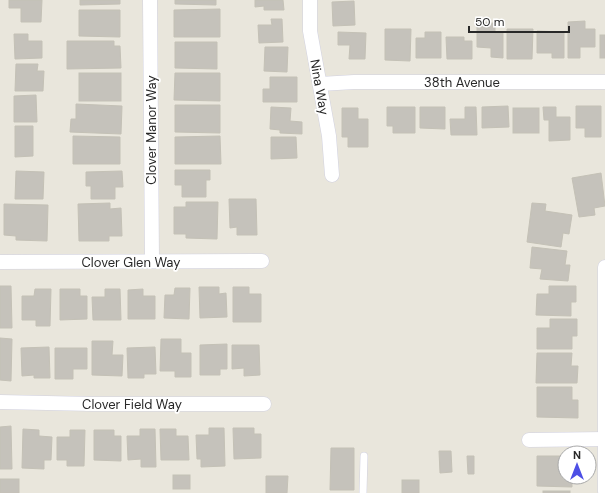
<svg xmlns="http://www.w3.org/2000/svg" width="605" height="493" font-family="'DM Sans',sans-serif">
	<rect width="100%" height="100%" fill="#e9e6dc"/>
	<g fill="#c5c2bb" stroke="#c4c1b6">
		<path d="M 9,0 L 42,0 L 41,22 L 21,22 L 21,8 L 9,8 Z"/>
		<path d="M 80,0 L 120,0 L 120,4 L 80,5 Z"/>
		<path d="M 175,0 L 216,0 L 216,5 L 175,4 Z"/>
		<path d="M 255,0 L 283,0 L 284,10 L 264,10 L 264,6 L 255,7 Z"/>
		<path d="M 354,1 L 355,25 L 333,26 L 332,2 Z"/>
		<path d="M 220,9 L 220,37 L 174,37 L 174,10 Z"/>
		<path d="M 79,10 L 120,10 L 120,37 L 79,36 Z"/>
		<path d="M 271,19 L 282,19 L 283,42 L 259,43 L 258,25 L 272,25 Z"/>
		<path d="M 585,21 L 585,29 L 595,29 L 595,47 L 580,47 L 580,58 L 568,58 L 568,22 Z"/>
		<path d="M 477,23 L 495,23 L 495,33 L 503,33 L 503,58 L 491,57 L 491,48 L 477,47 Z"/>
		<path d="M 385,29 L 411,29 L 410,61 L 385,60 Z"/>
		<path d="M 507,29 L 533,29 L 532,59 L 507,59 Z"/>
		<path d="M 537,31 L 564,32 L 564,58 L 552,58 L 552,53 L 537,53 Z"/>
		<path d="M 338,32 L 366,33 L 365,59 L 349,59 L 350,45 L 338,45 Z"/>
		<path d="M 425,32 L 441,32 L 441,58 L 416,58 L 416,38 L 425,38 Z"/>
		<path d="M 14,34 L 28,34 L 28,41 L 42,41 L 42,58 L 15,59 Z"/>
		<rect x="600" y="35" width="5" height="23"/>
		<path d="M 446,37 L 464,37 L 464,41 L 472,41 L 472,59 L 447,59 Z"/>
		<path d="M 67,41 L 114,41 L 114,46 L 120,46 L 121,68 L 67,69 Z"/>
		<path d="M 175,42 L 217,42 L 217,69 L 175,68 Z"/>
		<path d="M 265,47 L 288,47 L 287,72 L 264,71 Z"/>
		<path d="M 16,64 L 38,64 L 37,71 L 44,71 L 43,91 L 15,91 Z"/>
		<rect x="79" y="73" width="42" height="28"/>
		<path d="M 175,73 L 220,73 L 220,101 L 174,100 Z"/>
		<path d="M 270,77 L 297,77 L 297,102 L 263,102 L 263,89 L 270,89 Z"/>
		<path d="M 36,95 L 37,122 L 14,122 L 14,96 Z"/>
		<path d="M 76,104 L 122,106 L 121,134 L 70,132 L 71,119 L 76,119 Z"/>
		<path d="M 175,105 L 220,105 L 220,133 L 175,132 Z"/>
		<path d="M 508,106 L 509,127 L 482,128 L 482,107 Z"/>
		<path d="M 576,106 L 601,106 L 601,137 L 585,137 L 585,128 L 576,128 Z"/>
		<path d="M 271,107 L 291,108 L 290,121 L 302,122 L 302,134 L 280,133 L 280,130 L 270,129 Z"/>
		<path d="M 387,107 L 415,107 L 415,133 L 393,133 L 393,126 L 387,126 Z"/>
		<path d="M 420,107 L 445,107 L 445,129 L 420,128 Z"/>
		<path d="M 465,107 L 476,107 L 477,135 L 451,135 L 450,119 L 465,119 Z"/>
		<path d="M 543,107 L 556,107 L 556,117 L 570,117 L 570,140 L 549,141 L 549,120 L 544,120 Z"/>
		<path d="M 342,108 L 358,108 L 358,119 L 368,119 L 368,147 L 348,147 L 348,137 L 342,137 Z"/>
		<rect x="513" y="108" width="26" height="25"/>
		<path d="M 15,126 L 33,126 L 33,156 L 15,157 Z"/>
		<path d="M 73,136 L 120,137 L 120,164 L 73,164 Z"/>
		<path d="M 220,136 L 221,164 L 175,164 L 175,137 Z"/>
		<path d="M 271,137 L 296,137 L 297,158 L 271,159 Z"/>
		<path d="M 175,170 L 210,170 L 210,180 L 206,180 L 206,197 L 182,197 L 182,185 L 175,185 Z"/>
		<path d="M 16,171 L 44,172 L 43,199 L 15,199 Z"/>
		<path d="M 122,171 L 123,187 L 115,187 L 115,199 L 91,199 L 91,186 L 86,186 L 86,172 Z"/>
		<path d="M 601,173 L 605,206 L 594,208 L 595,215 L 579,217 L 572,178 Z"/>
		<path d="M 229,199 L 256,199 L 257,235 L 237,235 L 237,227 L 230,228 Z"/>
		<path d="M 186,202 L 218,202 L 217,239 L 186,238 L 186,234 L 174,234 L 174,207 L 186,207 Z"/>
		<path d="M 110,203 L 110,209 L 121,208 L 122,236 L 109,236 L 109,241 L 79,241 L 78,204 Z"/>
		<path d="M 532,203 L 546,204 L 545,211 L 572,215 L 569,234 L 563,233 L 561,247 L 527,242 Z"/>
		<path d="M 4,204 L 48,205 L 47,241 L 16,240 L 16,236 L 4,235 Z"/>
		<path d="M 532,247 L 567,251 L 565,265 L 570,265 L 568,281 L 540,279 L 542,269 L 530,268 Z"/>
		<path d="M 0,286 L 11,286 L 12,328 L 0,328 Z"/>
		<path d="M 549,286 L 576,286 L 576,302 L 571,302 L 571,316 L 536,315 L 537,294 L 549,294 Z"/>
		<path d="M 199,287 L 219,287 L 219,294 L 226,293 L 227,317 L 200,318 Z"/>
		<path d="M 233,287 L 249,287 L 249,294 L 261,294 L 261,322 L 233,322 Z"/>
		<path d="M 175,288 L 190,288 L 189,319 L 164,318 L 165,295 L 174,295 Z"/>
		<path d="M 35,289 L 51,289 L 50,326 L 36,326 L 36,320 L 22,320 L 22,296 L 34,296 Z"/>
		<path d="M 60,289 L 80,289 L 80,296 L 87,296 L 87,319 L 60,320 Z"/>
		<path d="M 105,289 L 120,289 L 121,320 L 93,320 L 92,297 L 105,297 Z"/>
		<path d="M 143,289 L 143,296 L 155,296 L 155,319 L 128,319 L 128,290 Z"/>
		<path d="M 550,319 L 577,319 L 577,336 L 572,336 L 572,349 L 537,349 L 537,328 L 550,328 Z"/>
		<path d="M 0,338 L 12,339 L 11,381 L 0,380 Z"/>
		<path d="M 161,339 L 181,339 L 181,353 L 191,353 L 191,377 L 175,377 L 175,371 L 160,371 Z"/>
		<path d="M 92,341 L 113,341 L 112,355 L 123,355 L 122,376 L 92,375 Z"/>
		<path d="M 227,344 L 227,369 L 220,369 L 220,375 L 200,375 L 200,345 Z"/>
		<path d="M 232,345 L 259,345 L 260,375 L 244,376 L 244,368 L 232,369 Z"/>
		<path d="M 49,347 L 50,378 L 34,378 L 34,375 L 22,376 L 21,348 Z"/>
		<path d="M 155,347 L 156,374 L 144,374 L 144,378 L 128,378 L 127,348 Z"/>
		<path d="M 55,348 L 87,348 L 87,369 L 73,369 L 73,379 L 55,379 Z"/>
		<path d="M 537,353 L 572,353 L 571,366 L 578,366 L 577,383 L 536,383 Z"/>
		<path d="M 537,387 L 572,387 L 572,400 L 578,400 L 578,418 L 537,417 Z"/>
		<path d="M 11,426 L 12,469 L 0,469 L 0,427 Z"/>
		<path d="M 209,428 L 224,428 L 225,466 L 201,467 L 201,459 L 197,459 L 196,435 L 209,435 Z"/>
		<path d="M 233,428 L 254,428 L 254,434 L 261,434 L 261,458 L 234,459 Z"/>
		<path d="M 23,429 L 39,430 L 39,436 L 52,437 L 51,460 L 44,460 L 44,469 L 22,468 Z"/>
		<path d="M 140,429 L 155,429 L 156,467 L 141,467 L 141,459 L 128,460 L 127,436 L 140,436 Z"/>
		<path d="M 160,429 L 176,429 L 176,436 L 188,436 L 189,460 L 161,460 Z"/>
		<path d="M 70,430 L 85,430 L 84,466 L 67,466 L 67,460 L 57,460 L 57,437 L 70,437 Z"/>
		<path d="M 94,430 L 114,430 L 114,436 L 121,436 L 121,461 L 94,460 Z"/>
		<path d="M 331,448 L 354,448 L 354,490 L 330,490 Z"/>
		<path d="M 439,451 L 451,451 L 452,472 L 440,473 Z"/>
		<path d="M 467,456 L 474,456 L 474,474 L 468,474 Z"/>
		<path d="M 537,456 L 565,456 L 565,477 L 572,477 L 572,487 L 537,486 Z"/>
		<rect x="173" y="475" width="17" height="14"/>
		<path d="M 266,476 L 288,476 L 287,493 L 266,493 Z"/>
		<rect x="0" y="479" width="19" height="14"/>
		<rect x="402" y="480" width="17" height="13"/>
		<rect x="543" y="491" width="27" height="2"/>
	</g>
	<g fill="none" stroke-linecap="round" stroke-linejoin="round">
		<defs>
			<path id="service" d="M 363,493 L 364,456"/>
			<g id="minor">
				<path d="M 150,0 L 152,261"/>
				<path d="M 310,0 L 310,31 L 329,136 L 332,175"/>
				<path d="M 320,84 L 354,82 L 605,82"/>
				<path d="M 0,262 L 262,261"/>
				<path d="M 605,267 L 605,491"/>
				<path d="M 0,402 L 93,404 L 264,404"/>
				<path d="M 529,440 L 605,439"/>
			</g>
		</defs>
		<use href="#service" stroke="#d1d1e0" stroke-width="8"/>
		<use href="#minor" stroke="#d1d1e0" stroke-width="15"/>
		<use href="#service" stroke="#fff" stroke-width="7"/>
		<use href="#minor" stroke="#fff" stroke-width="14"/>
	</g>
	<g text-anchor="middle" stroke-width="3.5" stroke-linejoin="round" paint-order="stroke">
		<g font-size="13" fill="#282828" stroke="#fff">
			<text x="462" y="87">38th Avenue</text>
			<text transform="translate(320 87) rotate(80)" y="5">Nina Way</text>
			<text transform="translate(151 130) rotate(-90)" y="5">Clover Manor Way</text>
			<text x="131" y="267">Clover Glen Way</text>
			<text x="132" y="409">Clover Field Way</text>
		</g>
	</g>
	<g transform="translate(577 465)"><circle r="19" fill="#ffffff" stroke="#a9a9a9"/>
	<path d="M0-3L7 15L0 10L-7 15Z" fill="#4d4fe5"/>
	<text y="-6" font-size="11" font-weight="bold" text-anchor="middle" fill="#282828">N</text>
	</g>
	<path d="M469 26v6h100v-6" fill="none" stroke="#282828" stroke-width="2"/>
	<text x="475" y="26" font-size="12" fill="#282828" stroke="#ffffff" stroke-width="3" paint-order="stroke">50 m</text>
</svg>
